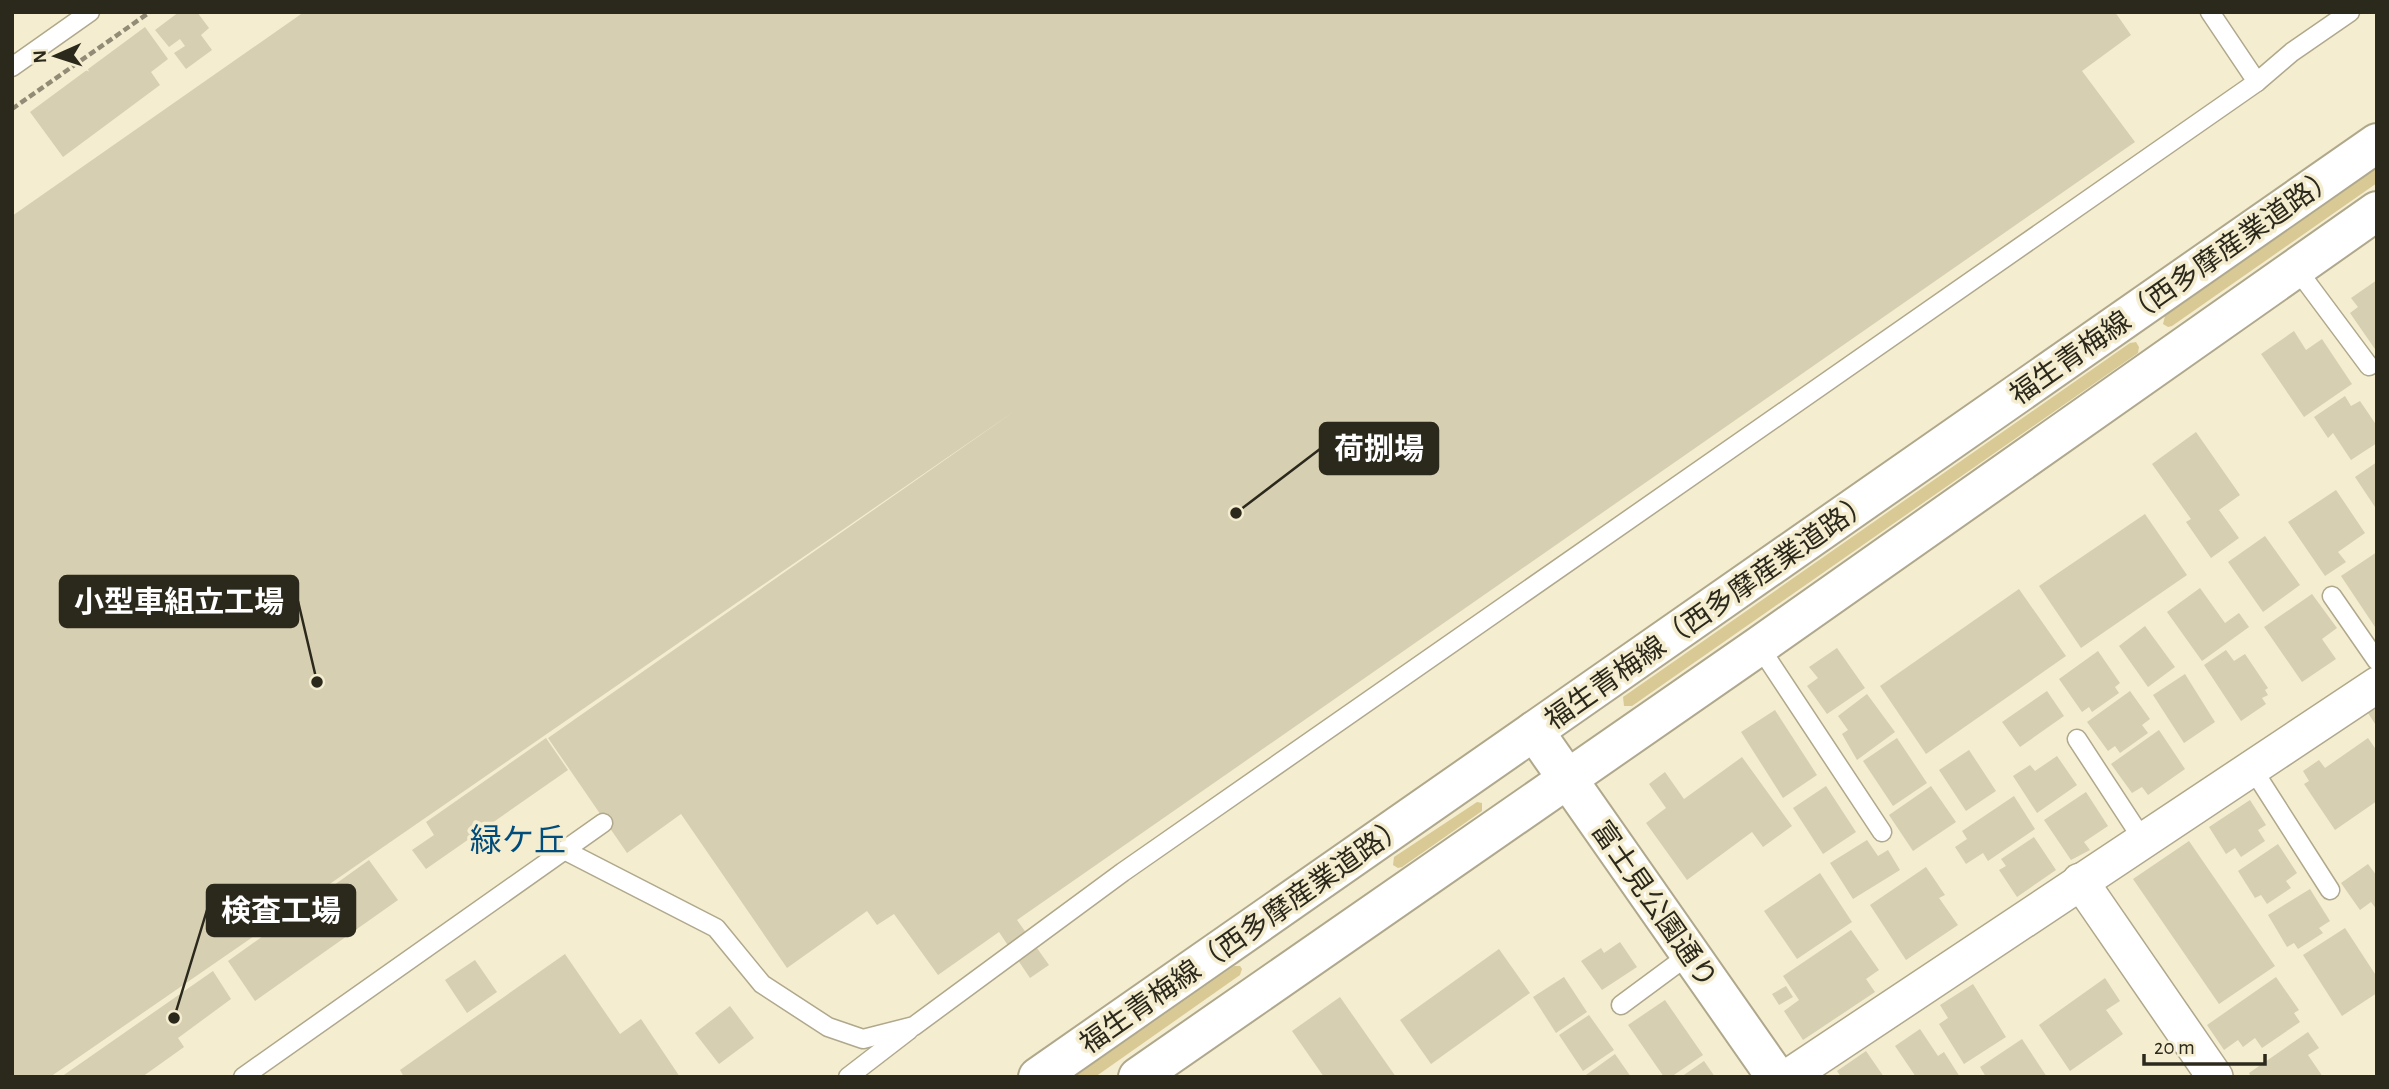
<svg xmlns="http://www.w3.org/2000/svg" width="2389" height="1089" font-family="'Alegreya Sans','Noto Sans JP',sans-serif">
	<rect width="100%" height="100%" fill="#f5edcf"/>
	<g fill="#d8c995">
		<path d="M 2377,168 L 2377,183 L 2172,326 L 2168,327 L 2163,324 L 2165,316 Z"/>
		<path d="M 2136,342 L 2139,347 L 2138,353 L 1632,706 L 1624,706 L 1623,697 L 2130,343 Z"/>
		<path d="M 1477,802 L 1482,803 L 1482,811 L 1402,867 L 1398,868 L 1393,865 L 1394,857 Z"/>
		<path d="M 1234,966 L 1240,966 L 1242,969 L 1240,975 L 1095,1077 L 1074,1077 Z"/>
	</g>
	<g fill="#d7cfb2">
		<path d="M 179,12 L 197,12 L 209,28 L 201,35 L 212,50 L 186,69 L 174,53 L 185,46 L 180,39 L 169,47 L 155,30 Z"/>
		<path d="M 304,12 L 2115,12 L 2131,35 L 2082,71 L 2135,142 L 1017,920 L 1049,965 L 1030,978 L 999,932 L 938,975 L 894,914 L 877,925 L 867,911 L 787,968 L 681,814 L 627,853 L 548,738 L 1019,408 L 50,1077 L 12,1077 L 12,216 Z"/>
		<path d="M 145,27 L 168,59 L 151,72 L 160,85 L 63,157 L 30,112 Z"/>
		<path d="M 2377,280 L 2377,352 L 2350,313 L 2358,307 L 2351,298 Z"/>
		<path d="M 2294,331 L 2306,350 L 2322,339 L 2352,384 L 2304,417 L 2261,354 Z"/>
		<path d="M 2345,396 L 2351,406 L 2360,401 L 2377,426 L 2377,443 L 2351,460 L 2333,433 L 2328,438 L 2314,417 Z"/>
		<path d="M 2196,432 L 2240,495 L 2219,510 L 2239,538 L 2211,558 L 2186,522 L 2191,519 L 2152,464 Z"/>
		<path d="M 2377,462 L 2377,510 L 2355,477 Z"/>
		<path d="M 2336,490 L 2365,533 L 2338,552 L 2346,562 L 2325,576 L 2288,522 Z"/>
		<path d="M 2145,514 L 2187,575 L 2081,648 L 2039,586 Z"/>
		<path d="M 2265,536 L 2300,585 L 2263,612 L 2228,562 Z"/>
		<path d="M 2377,552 L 2377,630 L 2341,576 Z"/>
		<path d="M 2200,588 L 2225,623 L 2239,613 L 2249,627 L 2202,661 L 2167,612 Z"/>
		<path d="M 2019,589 L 2066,656 L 1926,754 L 1880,686 Z"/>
		<path d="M 2312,594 L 2337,628 L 2322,639 L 2336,659 L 2302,682 L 2264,627 Z"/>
		<path d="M 2145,626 L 2175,667 L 2148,687 L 2119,646 Z"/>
		<path d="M 1837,648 L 1865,688 L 1827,714 L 1807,686 L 1818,678 L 1809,667 Z"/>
		<path d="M 2226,650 L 2234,661 L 2245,654 L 2268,688 L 2265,690 L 2268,695 L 2262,698 L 2266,704 L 2241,721 L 2204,665 Z"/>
		<path d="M 2098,651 L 2120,683 L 2115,687 L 2119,693 L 2092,712 L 2089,707 L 2082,712 L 2059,679 Z"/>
		<path d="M 2185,674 L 2215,722 L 2184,743 L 2153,695 Z"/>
		<path d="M 2047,691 L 2064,716 L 2020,747 L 2002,722 Z"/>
		<path d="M 2130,691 L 2150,719 L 2142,725 L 2148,733 L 2120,753 L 2115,746 L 2108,751 L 2087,722 Z"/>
		<path d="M 1867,694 L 1895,732 L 1857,760 L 1842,734 L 1848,730 L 1838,716 Z"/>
		<path d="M 2377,708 L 2377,727 L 2368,713 Z"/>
		<path d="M 1775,710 L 1817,775 L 1783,798 L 1741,732 Z"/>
		<path d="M 2159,730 L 2185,769 L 2148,795 L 2142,787 L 2132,793 L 2111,764 Z"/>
		<path d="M 546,738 L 568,770 L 426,869 L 412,850 L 434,835 L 426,822 Z"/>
		<path d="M 1897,738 L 1927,783 L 1893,806 L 1863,761 Z"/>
		<path d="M 2368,738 L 2377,751 L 2377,801 L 2335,830 L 2304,784 L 2309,781 L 2303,771 L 2319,760 L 2325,768 Z"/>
		<path d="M 1969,750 L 1996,791 L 1966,811 L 1939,770 Z"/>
		<path d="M 2057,756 L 2077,785 L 2037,813 L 2013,776 L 2030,765 L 2035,771 Z"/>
		<path d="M 1742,757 L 1792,826 L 1763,847 L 1752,832 L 1687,880 L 1646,823 L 1666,808 L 1649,784 L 1665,772 L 1684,799 Z"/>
		<path d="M 1826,786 L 1856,832 L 1823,854 L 1793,808 Z"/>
		<path d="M 1931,786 L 1956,822 L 1913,851 L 1889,815 Z"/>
		<path d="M 2086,792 L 2108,826 L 2084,842 L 2090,850 L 2071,860 L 2044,820 Z"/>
		<path d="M 2014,796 L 2035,829 L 1988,861 L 1983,853 L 1966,864 L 1955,847 L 1967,839 L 1962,831 Z"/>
		<path d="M 2250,800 L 2266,825 L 2258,830 L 2265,841 L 2241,857 L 2235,848 L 2226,854 L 2209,827 Z"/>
		<path d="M 2034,837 L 2056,870 L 2017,897 L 1999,870 L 2006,866 L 2001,859 Z"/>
		<path d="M 1867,840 L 1878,856 L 1888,850 L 1900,870 L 1853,899 L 1830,863 Z"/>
		<path d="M 2189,841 L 2275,966 L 2219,1004 L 2133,879 Z"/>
		<path d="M 2278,844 L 2297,873 L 2286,881 L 2291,888 L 2267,904 L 2261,895 L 2255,898 L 2238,871 Z"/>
		<path d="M 369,860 L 398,900 L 255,1001 L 228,961 Z"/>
		<path d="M 2368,864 L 2377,876 L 2377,910 L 2371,902 L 2360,910 L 2341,883 Z"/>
		<path d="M 1926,867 L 1945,895 L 1939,898 L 1958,925 L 1906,960 L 1870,905 Z"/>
		<path d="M 1820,873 L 1852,922 L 1797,959 L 1764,911 Z"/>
		<path d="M 2310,889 L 2330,921 L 2319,928 L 2323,933 L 2298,949 L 2294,943 L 2287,947 L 2268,915 Z"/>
		<path d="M 2345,928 L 2377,977 L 2377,993 L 2342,1016 L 2303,955 Z"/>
		<path d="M 1851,930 L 1879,970 L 1866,979 L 1875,992 L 1803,1040 L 1784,1011 L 1799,1000 L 1783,976 Z"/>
		<path d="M 1620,942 L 1637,967 L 1602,990 L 1581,961 L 1601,948 L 1604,953 Z"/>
		<path d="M 1499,949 L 1530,993 L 1431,1064 L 1400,1020 Z"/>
		<path d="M 565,954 L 620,1034 L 641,1019 L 680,1077 L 404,1077 L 400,1070 Z"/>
		<path d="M 475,960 L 497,992 L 467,1013 L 445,980 Z"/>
		<path d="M 213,971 L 231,999 L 178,1038 L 184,1047 L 142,1077 L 61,1077 Z"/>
		<path d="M 1564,977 L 1587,1012 L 1556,1033 L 1533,997 Z"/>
		<path d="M 2276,977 L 2299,1010 L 2294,1013 L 2300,1022 L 2262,1048 L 2255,1038 L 2243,1047 L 2238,1040 L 2224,1050 L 2207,1025 Z"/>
		<path d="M 2105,978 L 2120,1001 L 2106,1010 L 2123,1034 L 2070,1071 L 2039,1025 Z"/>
		<path d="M 1973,984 L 2006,1037 L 1964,1064 L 1939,1024 L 1948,1018 L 1940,1005 Z"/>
		<path d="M 1786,986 L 1793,997 L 1779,1005 L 1772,994 Z"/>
		<path d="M 1340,997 L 1396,1077 L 1324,1077 L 1292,1031 Z"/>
		<path d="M 1665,1000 L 1703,1055 L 1671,1077 L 1664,1077 L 1628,1025 Z"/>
		<path d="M 730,1006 L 754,1038 L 719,1064 L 695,1033 Z"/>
		<path d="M 1589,1015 L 1614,1050 L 1583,1071 L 1559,1035 Z"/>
		<path d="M 1920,1029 L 1938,1056 L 1944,1052 L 1960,1077 L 1916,1077 L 1895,1046 Z"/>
		<path d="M 2308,1032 L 2319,1048 L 2308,1055 L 2323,1077 L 2251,1077 L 2249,1073 Z"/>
		<path d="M 2022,1039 L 2047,1077 L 1986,1077 L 1980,1067 Z"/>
		<path d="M 1866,1051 L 1884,1077 L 1841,1077 L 1837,1071 Z"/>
		<path d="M 1615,1054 L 1631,1077 L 1587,1077 L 1586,1075 Z"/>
		<path d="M 1704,1061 L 1715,1077 L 1681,1077 Z"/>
	</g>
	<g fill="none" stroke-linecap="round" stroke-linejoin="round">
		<defs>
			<g id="lane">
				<path d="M 2210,12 L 2257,82"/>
				<path d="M 12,67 L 90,12"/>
				<path d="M 2296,268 L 2369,366"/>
				<path d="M 2332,596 L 2377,661"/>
				<path d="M 1759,646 L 1882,832"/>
				<path d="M 2077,739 L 2143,840"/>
				<path d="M 2252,768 L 2330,890"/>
				<path d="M 566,851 L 716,928 L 762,984 L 828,1027 L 863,1039 L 914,1026 L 1123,872 L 2257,82 L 2292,52 L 2350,12"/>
				<path d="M 1621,1005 L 1690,954"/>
				<path d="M 243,1077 L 603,823"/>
				<path d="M 848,1077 L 909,1030"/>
			</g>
			<g id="street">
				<path d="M 2080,881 L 2215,1077"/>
				<path d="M 1788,1077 L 2377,685"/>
			</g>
			<g id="secondary">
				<path d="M 1534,731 L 1776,1077"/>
				<path d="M 1038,1077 L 2377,143"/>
				<path d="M 1138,1077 L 1759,646 L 2377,211"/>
			</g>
		</defs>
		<use href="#lane" stroke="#b0a88c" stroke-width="21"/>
		<use href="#street" stroke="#b0a88c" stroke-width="38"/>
		<use href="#secondary" stroke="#b0a88c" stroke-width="42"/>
		<path stroke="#928c77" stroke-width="4.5" stroke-dasharray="7 3.5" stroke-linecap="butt" d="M 12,109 L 150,12"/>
		<use href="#lane" stroke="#fff" stroke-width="18"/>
		<use href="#street" stroke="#fff" stroke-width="35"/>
		<use href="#secondary" stroke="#fff" stroke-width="38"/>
	</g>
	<g text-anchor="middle" stroke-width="7" stroke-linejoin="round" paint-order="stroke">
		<g font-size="28" fill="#2b281c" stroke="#f5edcf">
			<text transform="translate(2173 285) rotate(-35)" y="10">福生青梅線（西多摩産業道路）</text>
			<text transform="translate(1708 610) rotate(-35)" y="10">福生青梅線（西多摩産業道路）</text>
			<text transform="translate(1655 904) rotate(55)" y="10">富士見公園通り</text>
			<text transform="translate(1243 934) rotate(-35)" y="10">福生青梅線（西多摩産業道路）</text>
		</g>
		<g font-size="32" fill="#004c7a" stroke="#f5edcf">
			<text x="518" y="851">緑ケ丘</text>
		</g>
	</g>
	<path fill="none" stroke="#2b281c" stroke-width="2.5" d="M1236 513L1320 449M317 682L298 601M174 1018L207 910"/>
	<g fill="#2b281c" stroke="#f5edcf" stroke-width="2.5">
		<circle cx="1236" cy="513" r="7"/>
		<circle cx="317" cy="682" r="7"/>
		<circle cx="174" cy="1018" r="7"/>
	</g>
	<g fill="#2b281c" stroke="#2b281c" stroke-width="2.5">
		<rect x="1320" y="423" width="118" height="51" rx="7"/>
		<rect x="60" y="576" width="238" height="51" rx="7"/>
		<rect x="207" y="885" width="148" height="51" rx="7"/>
	</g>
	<g font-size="30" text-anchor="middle" font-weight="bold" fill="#fff">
		<text x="1379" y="459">荷捌場</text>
		<text x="179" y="612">小型車組立工場</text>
		<text x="281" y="921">検査工場</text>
	</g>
	<rect width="2389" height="1089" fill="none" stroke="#2b281c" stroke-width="28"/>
	<g transform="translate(56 56) rotate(267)" stroke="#f5edcf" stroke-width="5" paint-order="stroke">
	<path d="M0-5L12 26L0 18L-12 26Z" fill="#2b281c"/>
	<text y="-10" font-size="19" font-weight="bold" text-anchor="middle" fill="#2b281c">N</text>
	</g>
	<path d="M2144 1054v10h121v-10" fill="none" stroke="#2b281c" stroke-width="3.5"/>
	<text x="2154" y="1054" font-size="21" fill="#2b281c" stroke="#f5edcf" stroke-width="5" paint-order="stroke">20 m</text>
</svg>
